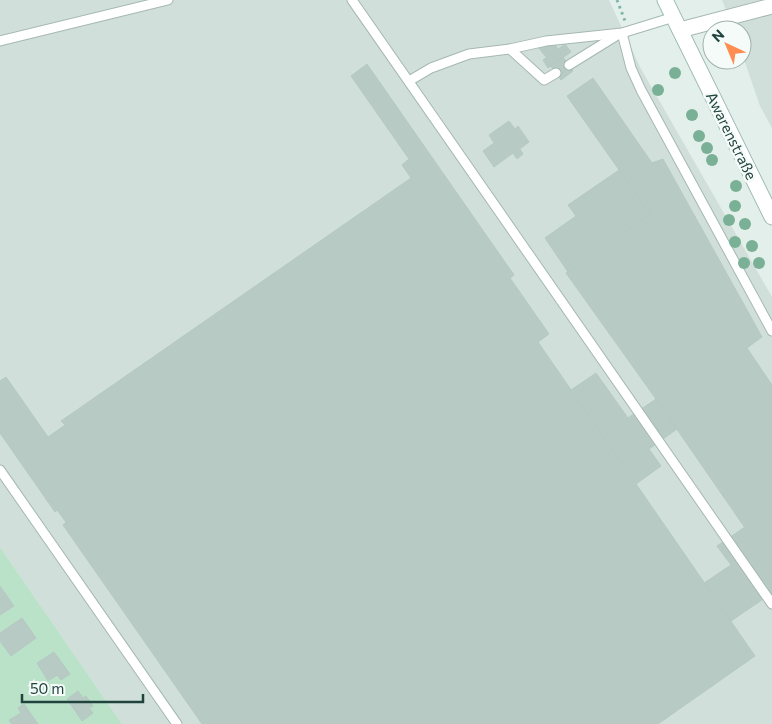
<svg xmlns="http://www.w3.org/2000/svg" width="772" height="724" font-family="Commissioner,sans-serif">
	<rect width="100%" height="100%" fill="#e3efeb"/>
	<g fill="#d1dfda">
		<path d="M 0,0 L 609,0 L 640,67 L 772,297 L 772,724 L 122,724 L 0,547 Z"/>
		<path d="M 722,0 L 772,0 L 772,128 L 760,106 L 742,54 L 742,30 L 734,30 Z"/>
	</g>
	<path fill="#bae2c9" d="M 0,547 L 122,724 L 0,724 Z"/>
	<g fill="#b8cac4" stroke="#b5c9c3">
		<path d="M 554,43 L 558,49 L 546,57 L 538,47 Z"/>
		<path d="M 565,44 L 571,52 L 548,68 L 543,60 Z"/>
		<path d="M 563,57 L 573,71 L 561,80 L 551,66 Z"/>
		<path d="M 367,64 L 514,275 L 510,278 L 549,334 L 538,342 L 755,656 L 658,724 L 202,724 L 63,525 L 66,522 L 57,510 L 55,512 L 0,433 L 0,381 L 6,377 L 48,437 L 65,425 L 61,421 L 411,178 L 402,165 L 409,159 L 351,76 Z"/>
		<path d="M 593,78 L 652,163 L 663,159 L 762,337 L 747,348 L 772,385 L 772,567 L 656,399 L 566,273 L 650,214 L 567,96 Z"/>
		<path d="M 509,121 L 515,129 L 518,126 L 529,142 L 520,149 L 523,154 L 517,159 L 513,153 L 494,167 L 483,151 L 494,143 L 489,135 Z"/>
		<path d="M 619,170 L 650,214 L 568,272 L 545,238 L 576,216 L 568,205 Z"/>
		<path d="M 596,373 L 628,418 L 656,399 L 677,429 L 649,449 L 661,466 L 636,484 L 571,390 Z"/>
		<path d="M 745,527 L 772,567 L 772,593 L 731,621 L 704,583 L 731,565 L 717,546 Z"/>
		<path d="M 0,586 L 14,606 L 0,615 Z"/>
		<path d="M 22,618 L 36,638 L 11,656 L 0,641 L 0,633 Z"/>
		<path d="M 54,652 L 70,674 L 61,680 L 57,675 L 48,681 L 37,663 Z"/>
		<path d="M 78,691 L 83,698 L 86,696 L 93,706 L 89,708 L 93,713 L 82,721 L 67,699 Z"/>
		<path d="M 24,704 L 38,724 L 12,724 L 9,720 L 21,713 L 18,708 Z"/>
	</g>
	<g fill="none" stroke-linecap="round" stroke-linejoin="round">
		<defs>
			<g id="lane">
				<path d="M 352,0 L 772,604"/>
				<path d="M 622,33 L 631,68 L 641,90 L 772,331"/>
				<path d="M 0,41 L 168,0"/>
				<path d="M 510,49 L 544,80 L 556,73"/>
				<path d="M 569,65 L 619,34"/>
				<path d="M 409,81 L 431,68 L 469,54 L 510,49 L 546,41 L 622,33 L 674,17"/>
				<path d="M 0,470 L 177,724"/>
			</g>
			<path id="street" d="M 680,30 L 772,6"/>
			<path id="secondary" d="M 665,0 L 772,217"/>
		</defs>
		<use href="#lane" stroke="#a5b8b3" stroke-width="11"/>
		<use href="#street" stroke="#a5b8b3" stroke-width="17"/>
		<use href="#secondary" stroke="#a0bcb5" stroke-width="17"/>
		<path stroke="#80b6aa" stroke-width="3" stroke-dasharray="2.5 4" stroke-linecap="butt" d="M 617,0 L 625,21"/>
		<use href="#lane" stroke="#fff" stroke-width="9"/>
		<use href="#street" stroke="#fff" stroke-width="15"/>
		<use href="#secondary" stroke="#fff" stroke-width="15"/>
	</g>
	<g fill="#7ab196">
		<circle cx="675" cy="73" r="6"/>
		<circle cx="658" cy="90" r="6"/>
		<circle cx="692" cy="115" r="6"/>
		<circle cx="699" cy="136" r="6"/>
		<circle cx="707" cy="148" r="6"/>
		<circle cx="712" cy="160" r="6"/>
		<circle cx="736" cy="186" r="6"/>
		<circle cx="735" cy="206" r="6"/>
		<circle cx="729" cy="220" r="6"/>
		<circle cx="745" cy="224" r="6"/>
		<circle cx="735" cy="242" r="6"/>
		<circle cx="752" cy="246" r="6"/>
		<circle cx="744" cy="263" r="6"/>
		<circle cx="759" cy="263" r="6"/>
	</g>
	<g text-anchor="middle" stroke-width="5" stroke-linejoin="round" paint-order="stroke">
		<g font-size="15" fill="#20433d" stroke="#f5fbf8">
			<text transform="translate(731 136) rotate(64)" y="5">Awarenstraße</text>
		</g>
	</g>
	<g transform="translate(727 45) rotate(316)"><circle r="24" fill="#f5fbf8" stroke="#a0b1ad"/>
	<path d="M0-4L9 19L0 12L-9 19Z" fill="#ff8c51"/>
	<text y="-8" font-size="14" font-weight="bold" text-anchor="middle" fill="#20433d">N</text>
	</g>
	<path d="M22 694v8h121v-8" fill="none" stroke="#20433d" stroke-width="2.5"/>
	<text x="30" y="694" font-size="15" fill="#20433d" stroke="#f5fbf8" stroke-width="4" paint-order="stroke">50 m</text>
</svg>
